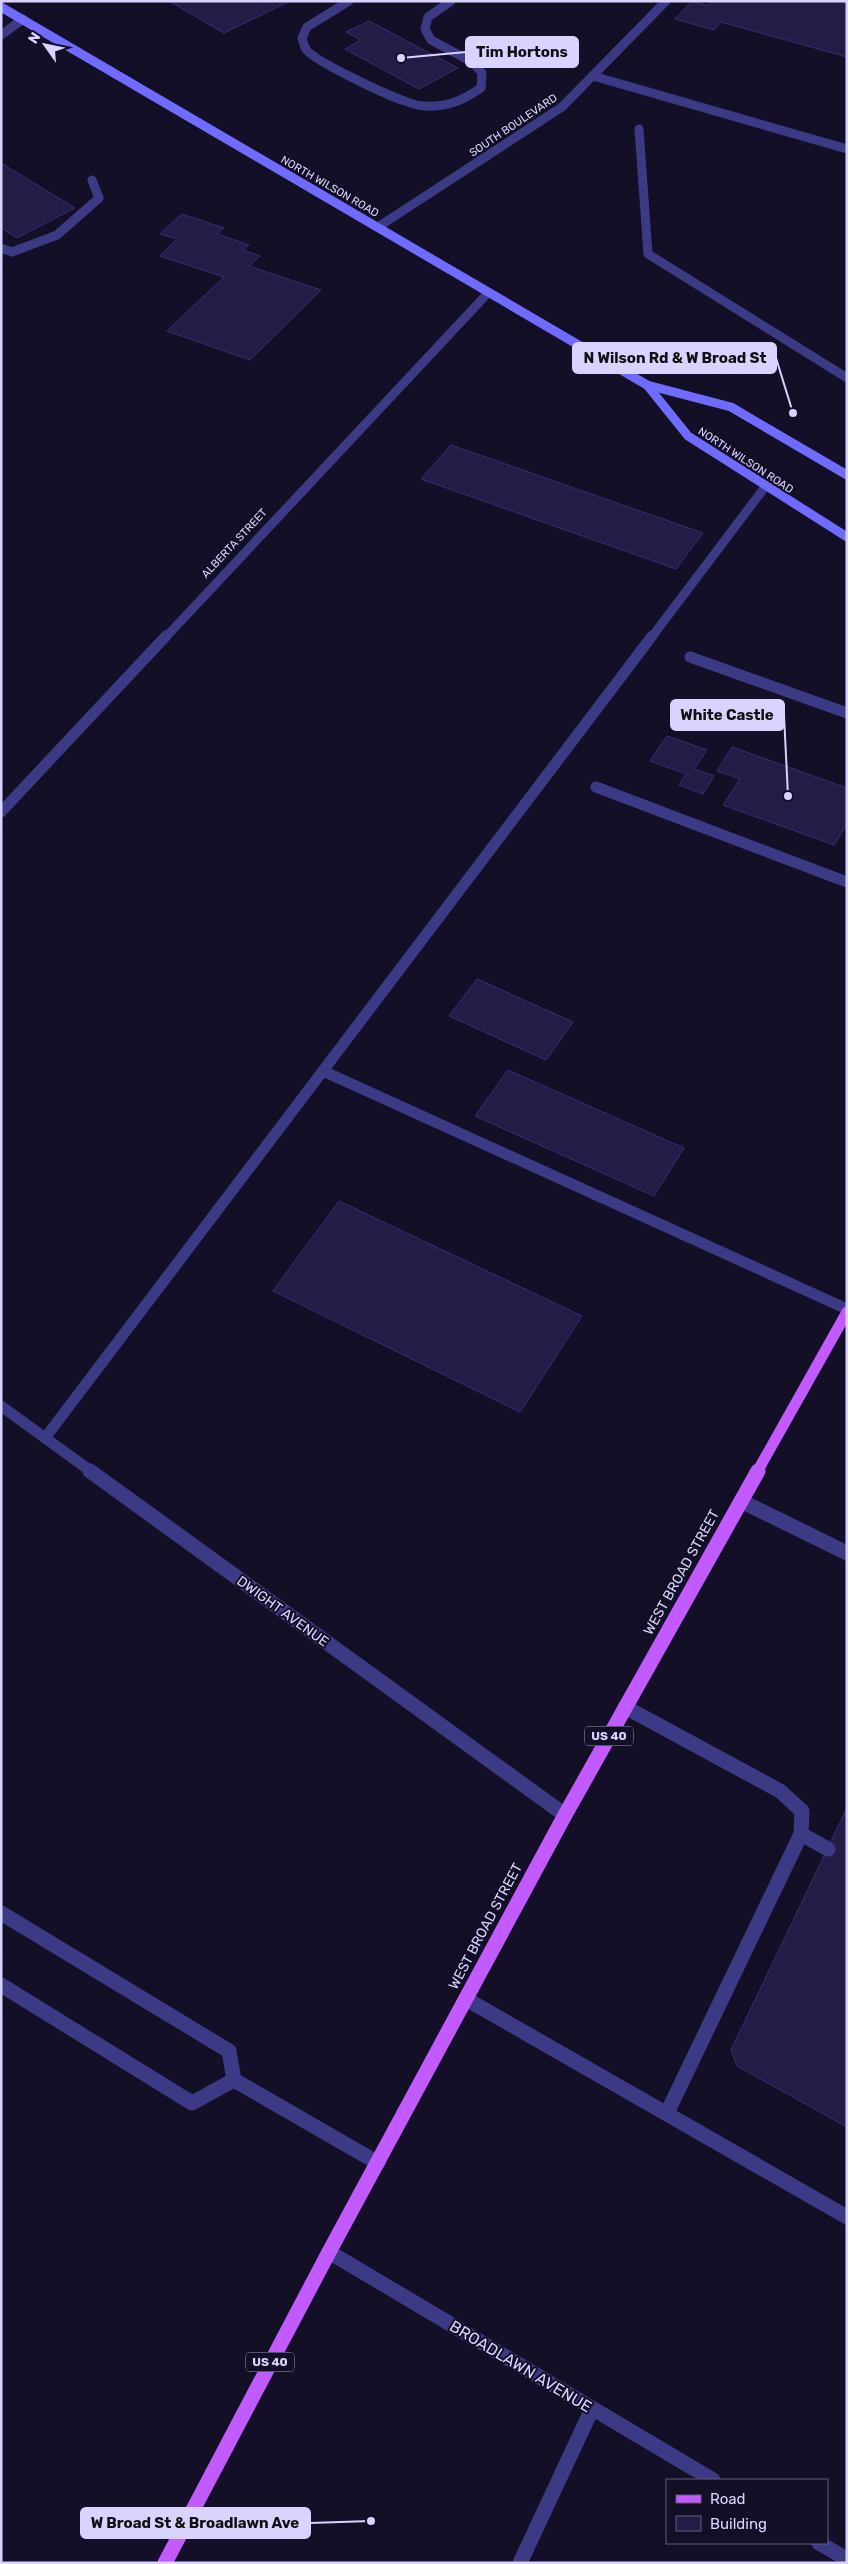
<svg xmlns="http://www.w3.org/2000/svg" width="848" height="2564" font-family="Rubik,sans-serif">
	<rect width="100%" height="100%" fill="#130f26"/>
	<g fill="#241b47" stroke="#3b2d73">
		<path d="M 169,1 L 290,1 L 224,33 Z"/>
		<path d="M 692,1 L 708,6 L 712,1 L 847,1 L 847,57 L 721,22 L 714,30 L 675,19 Z"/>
		<path d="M 369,21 L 458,68 L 419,89 L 345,49 L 361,40 L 346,32 Z"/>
		<path d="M 1,163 L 75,208 L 17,238 L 1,228 Z"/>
		<path d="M 182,214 L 224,228 L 217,234 L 249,245 L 243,250 L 260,256 L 249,266 L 321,290 L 250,360 L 167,331 L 224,277 L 160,256 L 177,239 L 160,234 Z"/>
		<path d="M 451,445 L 703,533 L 676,569 L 421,479 Z"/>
		<path d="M 667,736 L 707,750 L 694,769 L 714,776 L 703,794 L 679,785 L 686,774 L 650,761 Z"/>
		<path d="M 732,747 L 847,788 L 847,824 L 834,845 L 723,805 L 740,779 L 717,771 Z"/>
		<path d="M 477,979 L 573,1022 L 546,1060 L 449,1016 Z"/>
		<path d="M 508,1070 L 684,1148 L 654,1196 L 475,1116 Z"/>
		<path d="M 339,1201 L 582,1316 L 520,1412 L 273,1291 Z"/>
		<path d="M 847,1808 L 847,2127 L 737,2066 L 731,2050 Z"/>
	</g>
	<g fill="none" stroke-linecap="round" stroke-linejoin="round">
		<g stroke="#3d3a85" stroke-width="9">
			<path d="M 349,1 L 307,27 L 302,38 C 303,41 304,46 306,49 C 313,61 389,96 405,101 C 414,105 425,107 435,106 C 453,105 466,98 481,88 L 482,73 L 472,62 L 431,40 L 425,29 L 428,17 L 451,1"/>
			<path d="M 1,35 L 23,19"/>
			<path d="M 593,76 L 847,149"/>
			<path d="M 639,129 L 648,254 L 847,378"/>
			<path d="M 1,248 L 12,252 L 57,235 L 99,198 L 92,180"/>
			<path d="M 651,638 L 765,487"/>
		</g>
		<g stroke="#3d3a85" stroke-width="11">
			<path d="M 690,657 L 847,713"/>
			<path d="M 596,787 L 847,882"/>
			<path d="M 323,1071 L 847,1309"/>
			<path d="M 45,1438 L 652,636"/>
		</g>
		<g stroke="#3d3a85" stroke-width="15">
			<path d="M 741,1501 L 847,1553"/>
			<path d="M 625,1707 L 780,1791 L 802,1811 L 801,1834 L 667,2113"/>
			<path d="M 801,1834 L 828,1849"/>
			<path d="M 1,1913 L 229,2051 L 234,2080"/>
			<path d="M 1,1985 L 192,2103 L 234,2080"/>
			<path d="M 466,1999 L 847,2217"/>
			<path d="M 234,2080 L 378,2163"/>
			<path d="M 520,2563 L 592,2409"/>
		</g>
		<g stroke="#3d3a85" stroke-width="9">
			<path d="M 378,227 L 562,107 L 666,1"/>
			<path d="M 165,638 L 488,293"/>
		</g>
		<g stroke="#3d3a85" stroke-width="11">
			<path d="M 1,812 L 166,636"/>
			<path d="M 1,1406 L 92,1472"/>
		</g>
		<g stroke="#3d3a85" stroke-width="15">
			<path d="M 90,1471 L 565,1815"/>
			<path d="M 329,2252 L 713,2480"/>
			<path d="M 819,2543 L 847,2559"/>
		</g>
		<g stroke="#6f6bff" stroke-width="9">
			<path d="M 1,7 L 647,385 L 731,407 L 847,475"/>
			<path d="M 647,385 L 688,436 L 847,537"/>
		</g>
		<path stroke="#c25bff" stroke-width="11" d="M 757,1472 L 847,1312"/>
		<path stroke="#c25bff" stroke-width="15" d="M 165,2563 L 329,2252 L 565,1815 L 758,1471"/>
	</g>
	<g text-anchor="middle" stroke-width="4" stroke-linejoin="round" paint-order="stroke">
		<g font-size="11" fill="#d9d4ff" stroke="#130f26">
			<text transform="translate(513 125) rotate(-34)" y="4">SOUTH BOULEVARD</text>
			<text transform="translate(330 186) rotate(30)" y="4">NORTH WILSON ROAD</text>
			<text transform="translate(746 460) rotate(33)" y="4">NORTH WILSON ROAD</text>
			<text transform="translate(234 543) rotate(-47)" y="4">ALBERTA STREET</text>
		</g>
		<g fill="#130f26" stroke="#9e99be" stroke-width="1">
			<rect x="585" y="1726.5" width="48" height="19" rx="4"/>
			<rect x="246" y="2352.5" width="48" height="19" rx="4"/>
		</g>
		<g font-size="12" font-weight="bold" fill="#d9d4ff">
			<text x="609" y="1740">US 40</text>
			<text x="270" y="2366">US 40</text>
		</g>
		<g font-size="14" fill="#d9d4ff" stroke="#130f26">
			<text transform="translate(681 1572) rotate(-61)" y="5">WEST BROAD STREET</text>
			<text transform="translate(283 1611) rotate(36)" y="5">DWIGHT AVENUE</text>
			<text transform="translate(485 1926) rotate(-62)" y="5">WEST BROAD STREET</text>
		</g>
		<g font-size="16" fill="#d9d4ff" stroke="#130f26">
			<text transform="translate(521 2366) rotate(31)" y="6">BROADLAWN AVENUE</text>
		</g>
	</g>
	<path fill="none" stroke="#d9d4ff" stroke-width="2" d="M401 58L466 52M793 413L776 358M788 796L784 715M371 2521L310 2523"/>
	<g fill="#d9d4ff" stroke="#130f26" stroke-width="2">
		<circle cx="401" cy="58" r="5"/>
		<circle cx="793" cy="413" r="5"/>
		<circle cx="788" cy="796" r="5"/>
		<circle cx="371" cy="2521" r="5"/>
	</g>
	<g fill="#d9d4ff" stroke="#d9d4ff" stroke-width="2">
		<rect x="466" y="37" width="112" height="30" rx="5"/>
		<rect x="573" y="343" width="203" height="30" rx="5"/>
		<rect x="671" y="700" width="113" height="30" rx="5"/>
		<rect x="81" y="2508" width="229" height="30" rx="5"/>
	</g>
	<g font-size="15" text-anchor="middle" font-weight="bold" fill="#111">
		<text x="522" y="57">Tim Hortons</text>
		<text x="675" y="363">N Wilson Rd &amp; W Broad St</text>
		<text x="727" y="720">White Castle</text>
		<text x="195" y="2528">W Broad St &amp; Broadlawn Ave</text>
	</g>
	<rect width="848" height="2564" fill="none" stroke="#d9d4ff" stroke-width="5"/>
	<rect x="666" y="2479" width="162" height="65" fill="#130f26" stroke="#625e7d"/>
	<rect x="676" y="2495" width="25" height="8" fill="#c25bff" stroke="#625e7d"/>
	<text x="710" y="2504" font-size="15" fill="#d9d4ff">Road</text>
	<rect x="676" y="2516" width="25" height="15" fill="#241b47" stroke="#625e7d"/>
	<text x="710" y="2529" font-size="15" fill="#d9d4ff">Building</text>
	<g transform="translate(45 45) rotate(303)" stroke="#130f26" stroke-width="4" paint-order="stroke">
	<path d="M0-4L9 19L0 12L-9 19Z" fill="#d9d4ff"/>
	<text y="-8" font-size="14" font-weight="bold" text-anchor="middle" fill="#d9d4ff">N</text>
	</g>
</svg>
